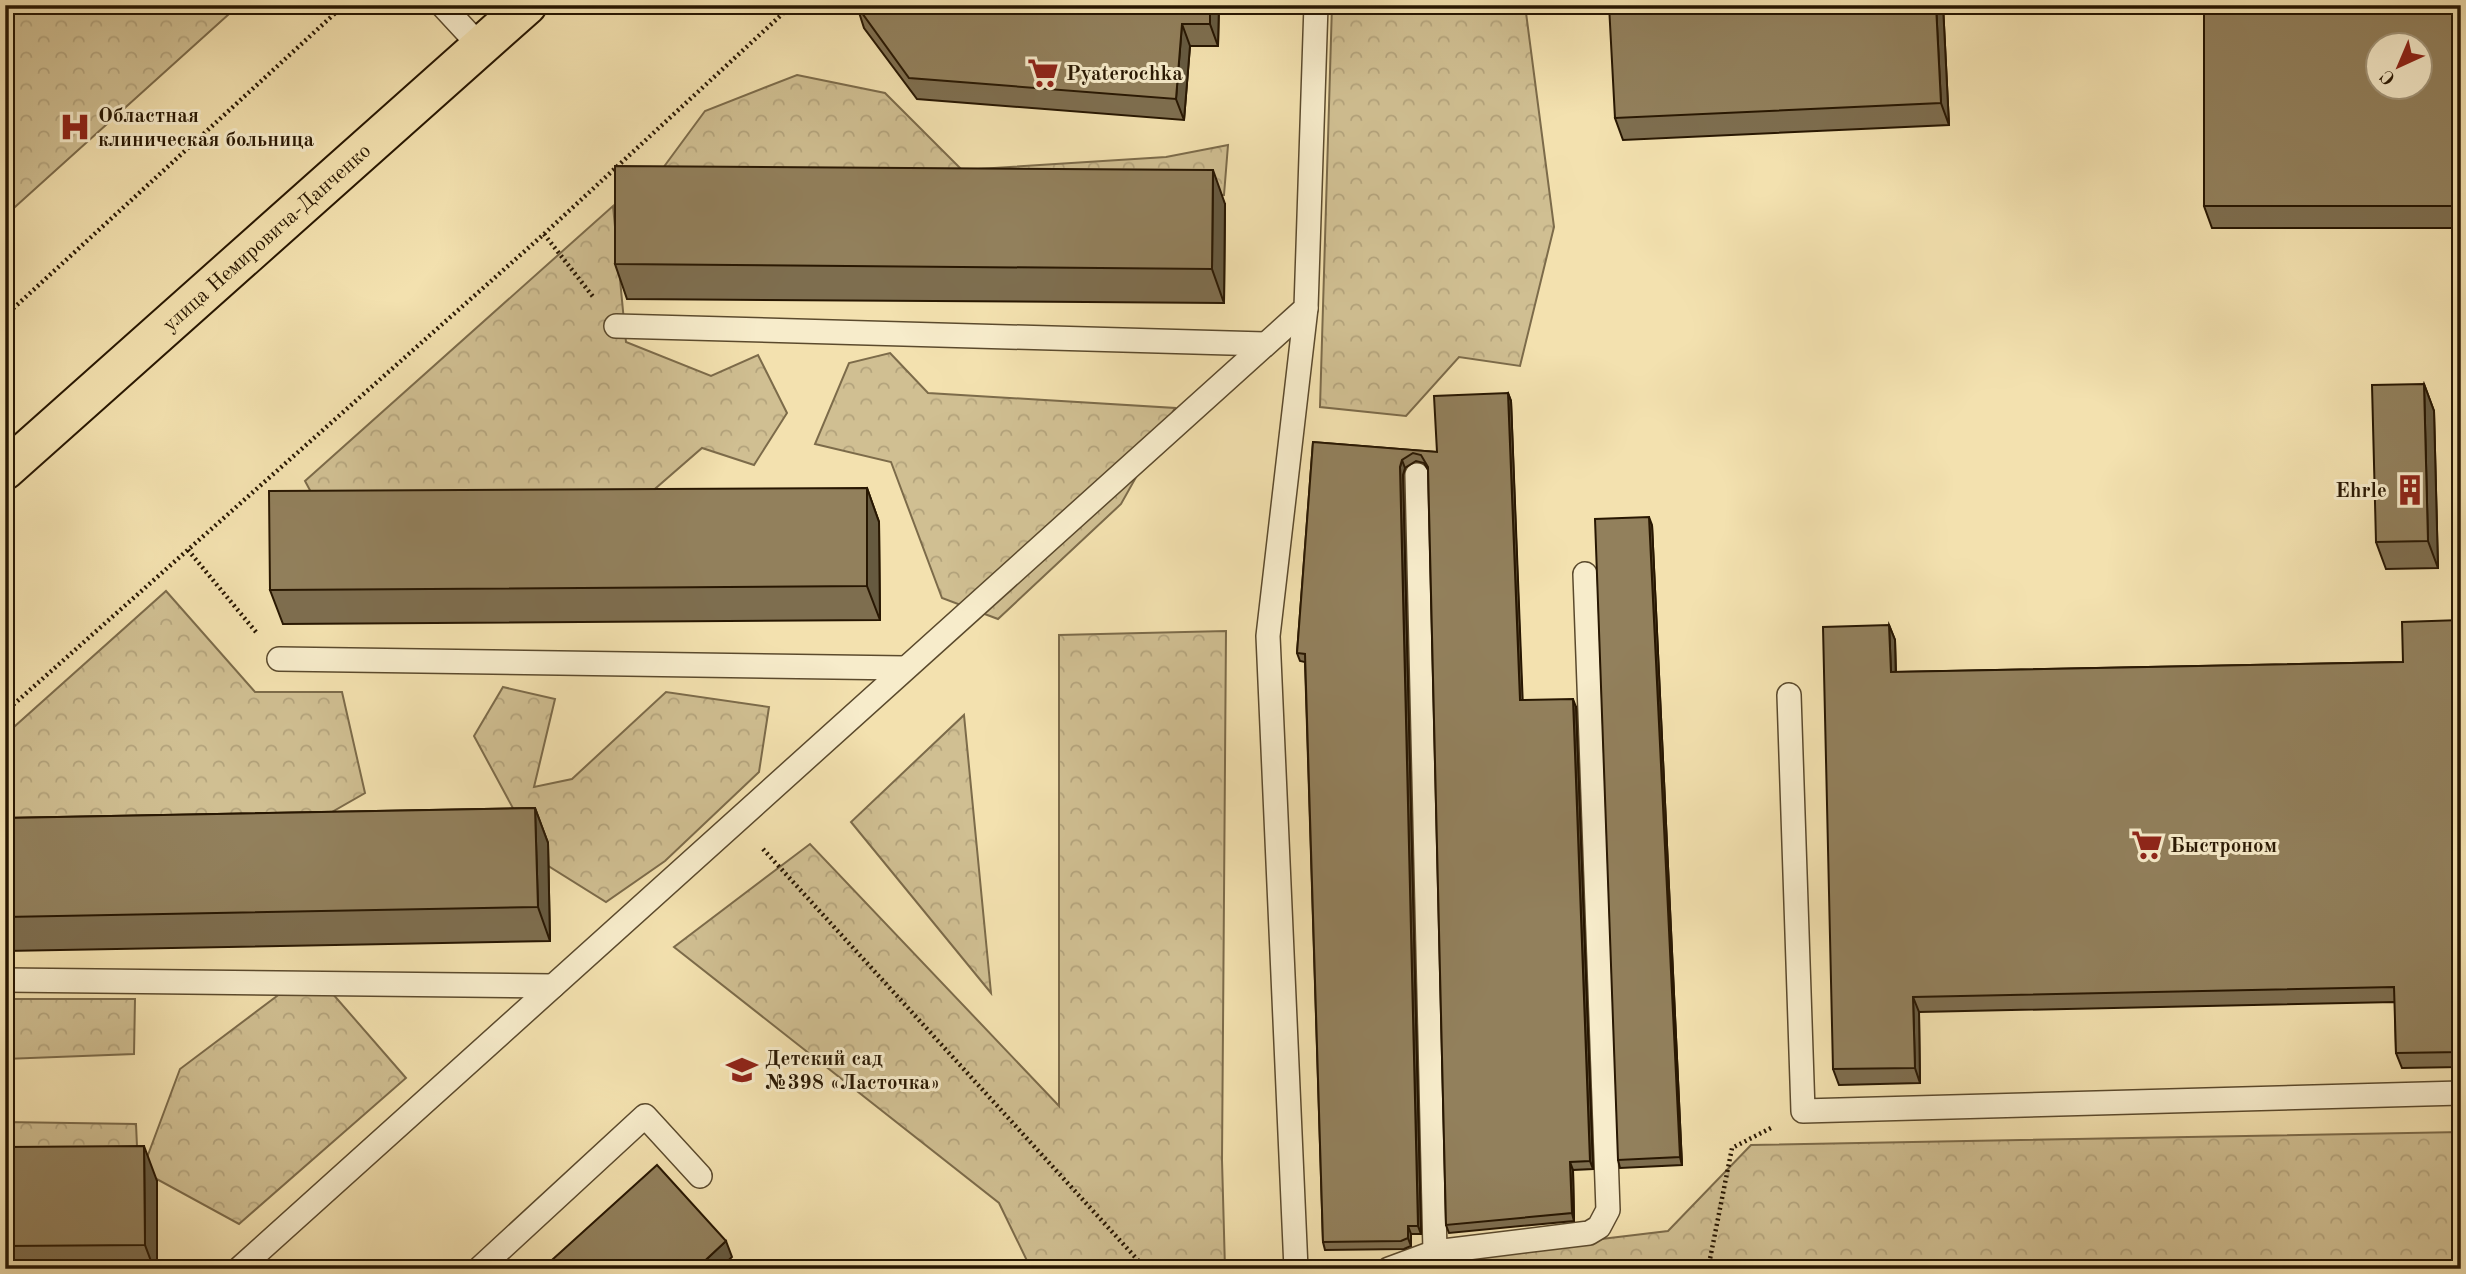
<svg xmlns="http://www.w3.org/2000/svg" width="2466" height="1274" font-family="'Old Standard TT',serif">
	<defs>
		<pattern id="forest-crowns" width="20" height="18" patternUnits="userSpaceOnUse" patternTransform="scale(1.75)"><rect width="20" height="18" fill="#d0bf92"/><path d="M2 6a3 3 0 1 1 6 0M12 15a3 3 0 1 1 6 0" fill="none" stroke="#b3a37c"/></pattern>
	</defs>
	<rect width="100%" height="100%" fill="#f3e1af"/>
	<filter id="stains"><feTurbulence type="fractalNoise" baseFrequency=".00286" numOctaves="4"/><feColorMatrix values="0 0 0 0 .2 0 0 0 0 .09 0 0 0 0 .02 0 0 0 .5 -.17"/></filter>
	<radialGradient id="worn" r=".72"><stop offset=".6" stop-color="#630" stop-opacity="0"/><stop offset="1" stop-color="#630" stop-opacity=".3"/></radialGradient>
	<g fill="url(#forest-crowns)" stroke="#7c6b4a" stroke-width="2">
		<path d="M 5,5 L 239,5 L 5,216 Z"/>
		<path d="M 1332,5 L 1525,5 L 1554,227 L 1520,366 L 1459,357 L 1406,416 L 1320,407 Z"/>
		<path d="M 797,75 L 885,93 L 962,170 L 1166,157 L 1228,145 L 1224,195 L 649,187 L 705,111 Z"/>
		<path d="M 613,206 L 626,342 L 711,376 L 758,355 L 787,413 L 754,465 L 702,448 L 641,501 L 327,522 L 305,481 Z"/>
		<path d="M 890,353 L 928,393 L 1175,408 L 1121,504 L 998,619 L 942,598 L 891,462 L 815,444 L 849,363 Z"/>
		<path d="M 166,591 L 255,692 L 342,692 L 365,793 L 276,844 L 5,823 L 5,735 Z"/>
		<path d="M 1226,631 L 1222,1160 L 1225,1269 L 1031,1269 L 999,1203 L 674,947 L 810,844 L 1059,1106 L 1059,635 Z"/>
		<path d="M 503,687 L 555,699 L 534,787 L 572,779 L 666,692 L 769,707 L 759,772 L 665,861 L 606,902 L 542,862 L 474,736 Z"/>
		<path d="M 964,715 L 991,993 L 851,822 Z"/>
		<path d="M 285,990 L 332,993 L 406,1078 L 239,1224 L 142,1171 L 180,1069 Z"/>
		<path d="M 5,999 L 135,999 L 134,1054 L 5,1059 Z"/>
		<path d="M 5,1122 L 136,1124 L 138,1169 L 5,1170 Z"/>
		<path d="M 2461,1132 L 2461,1269 L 1449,1269 L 1450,1257 L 1668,1231 L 1751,1145 Z"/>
	</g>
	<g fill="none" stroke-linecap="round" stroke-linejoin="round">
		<defs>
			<g id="service">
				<path d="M 442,5 L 480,46"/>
				<path d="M 616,326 L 1265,344"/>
				<path d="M 1417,475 L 1435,1252"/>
				<path d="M 279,659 L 905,668"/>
				<path d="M 1789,695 L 1803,1111 L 2461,1093"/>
				<path d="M 5,980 L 553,986"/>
				<path d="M 239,1269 L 1306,308 L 1316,5"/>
				<path d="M 479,1269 L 645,1116 L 700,1176"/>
				<path d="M 1296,1269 L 1268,636 L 1306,308"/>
				<path d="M 1389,1269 L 1435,1252 L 1589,1233 L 1599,1227 L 1608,1210 L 1585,574"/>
			</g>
			<g id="primary">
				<path id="s1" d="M 5,470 L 527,5"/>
			</g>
		</defs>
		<use href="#service" stroke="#5b4a2d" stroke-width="26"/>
		<use href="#primary" stroke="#281702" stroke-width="42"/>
		<g stroke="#281702" stroke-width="4.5" stroke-dasharray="2 3.5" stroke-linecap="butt">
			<path d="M 544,234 L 594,298"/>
			<path d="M 5,316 L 344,5"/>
			<path d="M 188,550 L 256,632"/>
			<path d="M 5,712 L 544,234 L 792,5"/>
			<path d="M 763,849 L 1146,1269"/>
			<path d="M 1708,1269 L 1732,1148 L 1771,1128"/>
		</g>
		<use href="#service" stroke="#f7eccb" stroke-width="23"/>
		<use href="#primary" stroke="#f3e1af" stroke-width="38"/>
	</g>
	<g fill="#7e6e4f" stroke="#281702" stroke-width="2">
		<path d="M 858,5 L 1219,5 L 1218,46 L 1190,46 L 1184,120 L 917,99 L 864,28 L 857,6 Z"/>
		<path d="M 1943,5 L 1949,125 L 1623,140 L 1615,118 Z"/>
		<path d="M 2461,5 L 2461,228 L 2212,228 L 2204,206 Z"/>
		<path d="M 1225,204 L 1224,303 L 627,299 L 615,264 Z"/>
		<path d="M 2424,384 L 2434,411 L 2438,568 L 2386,569 L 2376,542 Z"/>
		<path d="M 1508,393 L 1511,401 L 1522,700 L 1576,707 L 1593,1169 L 1573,1170 L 1574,1221 L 1449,1233 L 1446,1225 L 1428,470 L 1424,463 L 1416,461 L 1405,468 L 1403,475 L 1421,1234 L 1411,1234 L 1411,1246 L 1404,1249 L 1325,1250 L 1323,1242 L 1305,662 L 1300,661 L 1297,653 L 1313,442 L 1437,452 Z"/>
		<path d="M 867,488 L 879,522 L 880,620 L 283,624 L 270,590 Z"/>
		<path d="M 1652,525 L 1682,1165 L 1620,1168 L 1618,1160 Z"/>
		<path d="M 2461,620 L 2461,1067 L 2402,1068 L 2396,1053 L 2395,1002 L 1919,1012 L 1920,1083 L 1839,1085 L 1833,1069 L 1889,625 L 1895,640 L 1896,672 L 2403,662 Z"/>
		<path d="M 535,808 L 548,843 L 550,941 L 5,951 L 5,818 Z"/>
		<path d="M 5,1147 L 157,1181 L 157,1269 L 5,1269 Z"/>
	</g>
	<g fill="#665a40" stroke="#281702" stroke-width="2">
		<path d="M 1210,5 L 1219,5 L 1218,46 L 1210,24 Z"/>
		<path d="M 1936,5 L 1943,5 L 1949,125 L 1941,103 Z"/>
		<path d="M 1182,24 L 1190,46 L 1184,120 L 1176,99 Z"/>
		<path d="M 1213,170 L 1225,204 L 1224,303 L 1212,269 Z"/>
		<path d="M 2424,384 L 2434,411 L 2438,568 L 2428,541 Z"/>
		<path d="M 1508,393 L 1511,401 L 1523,708 L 1520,700 Z"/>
		<path d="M 1402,460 L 1405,468 L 1403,475 L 1421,1234 L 1418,1226 L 1400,467 Z"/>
		<path d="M 867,488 L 879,522 L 880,620 L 867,586 Z"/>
		<path d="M 1649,517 L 1652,525 L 1682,1165 L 1680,1157 Z"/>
		<path d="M 1889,625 L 1895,640 L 1896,687 L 1891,672 Z"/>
		<path d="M 1573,699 L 1576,707 L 1593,1169 L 1590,1161 Z"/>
		<path d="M 535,808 L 548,843 L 550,941 L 538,907 Z"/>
		<path d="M 1913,997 L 1919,1012 L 1920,1083 L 1915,1068 Z"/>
		<path d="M 144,1146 L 157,1181 L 157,1269 L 154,1269 L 145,1245 Z"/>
		<path d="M 1570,1162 L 1573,1170 L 1574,1221 L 1572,1213 Z"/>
		<path d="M 1408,1226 L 1411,1234 L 1411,1246 L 1408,1238 Z"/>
		<path d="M 726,1241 L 732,1257 L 719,1269 L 696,1269 Z"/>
	</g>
	<g fill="#92805c" stroke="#281702" stroke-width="2" fill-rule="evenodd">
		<path d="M 858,5 L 1210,5 L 1210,24 L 1182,24 L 1176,99 L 909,78 L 857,6 Z"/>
		<path d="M 1609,5 L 1936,5 L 1941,103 L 1615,118 Z"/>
		<path d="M 2204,5 L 2461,5 L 2461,206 L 2204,206 ZM 2378,46 L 2420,46 L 2420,88 L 2378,88 Z"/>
		<path d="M 615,166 L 1213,170 L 1212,269 L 615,264 Z"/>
		<path d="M 2424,384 L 2428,541 L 2376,542 L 2372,385 Z"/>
		<path d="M 1508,393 L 1520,700 L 1573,699 L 1590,1161 L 1570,1162 L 1572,1213 L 1446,1225 L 1428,467 L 1421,455 L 1413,453 L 1402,460 L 1400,467 L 1418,1226 L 1408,1226 L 1408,1238 L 1401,1241 L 1323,1242 L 1305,654 L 1297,653 L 1313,442 L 1437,452 L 1434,396 Z"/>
		<path d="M 867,488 L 867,586 L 270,590 L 269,491 Z"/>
		<path d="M 1649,517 L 1680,1157 L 1618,1160 L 1595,519 Z"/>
		<path d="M 2461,620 L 2461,1052 L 2396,1053 L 2394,987 L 1913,997 L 1915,1068 L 1833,1069 L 1823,627 L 1889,625 L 1891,672 L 2403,662 L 2402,622 Z"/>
		<path d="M 535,808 L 538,907 L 5,917 L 5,818 Z"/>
		<path d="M 144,1146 L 145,1245 L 5,1246 L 5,1147 Z"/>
		<path d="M 657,1165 L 726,1241 L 696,1269 L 542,1269 Z"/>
	</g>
	<defs>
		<symbol id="supermarket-bare" viewBox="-9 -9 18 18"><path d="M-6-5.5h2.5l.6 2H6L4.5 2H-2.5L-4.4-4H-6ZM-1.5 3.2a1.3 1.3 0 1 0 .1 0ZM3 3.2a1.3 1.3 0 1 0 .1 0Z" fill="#8f2418" stroke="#f7eccb" stroke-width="2.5" paint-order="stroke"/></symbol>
		<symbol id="hospital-bare" viewBox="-9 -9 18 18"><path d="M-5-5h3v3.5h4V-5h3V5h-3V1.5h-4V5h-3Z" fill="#8f2418" stroke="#f7eccb" stroke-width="2.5" paint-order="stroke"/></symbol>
		<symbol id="building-bare" viewBox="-9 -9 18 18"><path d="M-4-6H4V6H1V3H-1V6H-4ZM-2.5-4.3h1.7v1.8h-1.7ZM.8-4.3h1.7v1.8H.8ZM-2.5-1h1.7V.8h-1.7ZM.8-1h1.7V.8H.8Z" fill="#8f2418" stroke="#f7eccb" stroke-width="2.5" paint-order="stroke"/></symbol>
		<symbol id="school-bare" viewBox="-9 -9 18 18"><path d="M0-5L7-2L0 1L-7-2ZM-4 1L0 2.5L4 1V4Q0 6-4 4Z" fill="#8f2418" stroke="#f7eccb" stroke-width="2.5" paint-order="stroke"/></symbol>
	</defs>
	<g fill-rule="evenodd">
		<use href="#supermarket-bare" x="1021" y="51" width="44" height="44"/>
		<use href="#hospital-bare" x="53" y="105" width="44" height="44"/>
		<use href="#building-bare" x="2388" y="468" width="44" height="44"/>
		<use href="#supermarket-bare" x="2125" y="823" width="44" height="44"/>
		<use href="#school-bare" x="720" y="1048" width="44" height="44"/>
	</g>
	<g text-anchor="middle" stroke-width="6" stroke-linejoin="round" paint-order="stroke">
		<g font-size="21" font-weight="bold" fill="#281702" stroke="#f7eccb" text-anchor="start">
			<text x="1066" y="80">Pyaterochka</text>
			<text x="98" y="122">Областная<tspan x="98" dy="24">клиническая больница</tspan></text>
			<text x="2387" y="497" text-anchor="end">Ehrle</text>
			<text x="2170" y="852">Быстроном</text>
			<text x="765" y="1065">Детский сад<tspan x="765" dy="24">№398 «Ласточка»</tspan></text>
		</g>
		<g font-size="21" fill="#281702" stroke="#f7eccb">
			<text dy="7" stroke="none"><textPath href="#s1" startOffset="350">улица Немировича-Данченко</textPath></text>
		</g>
	</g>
	<rect width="2466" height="1274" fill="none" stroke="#f3e1af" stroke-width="28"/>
	<rect x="7" y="7" width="2452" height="1260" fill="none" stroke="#281702" stroke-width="3.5"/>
	<rect x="14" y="14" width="2438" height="1246" fill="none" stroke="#281702" stroke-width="2"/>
	<g transform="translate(2399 66) rotate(224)"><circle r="33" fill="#f7eccb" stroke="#a4977b" stroke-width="2"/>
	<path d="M0-5L12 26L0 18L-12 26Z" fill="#8f2418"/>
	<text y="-10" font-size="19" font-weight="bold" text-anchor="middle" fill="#281702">С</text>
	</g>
	<rect width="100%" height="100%" filter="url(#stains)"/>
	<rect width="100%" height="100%" fill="url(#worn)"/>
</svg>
